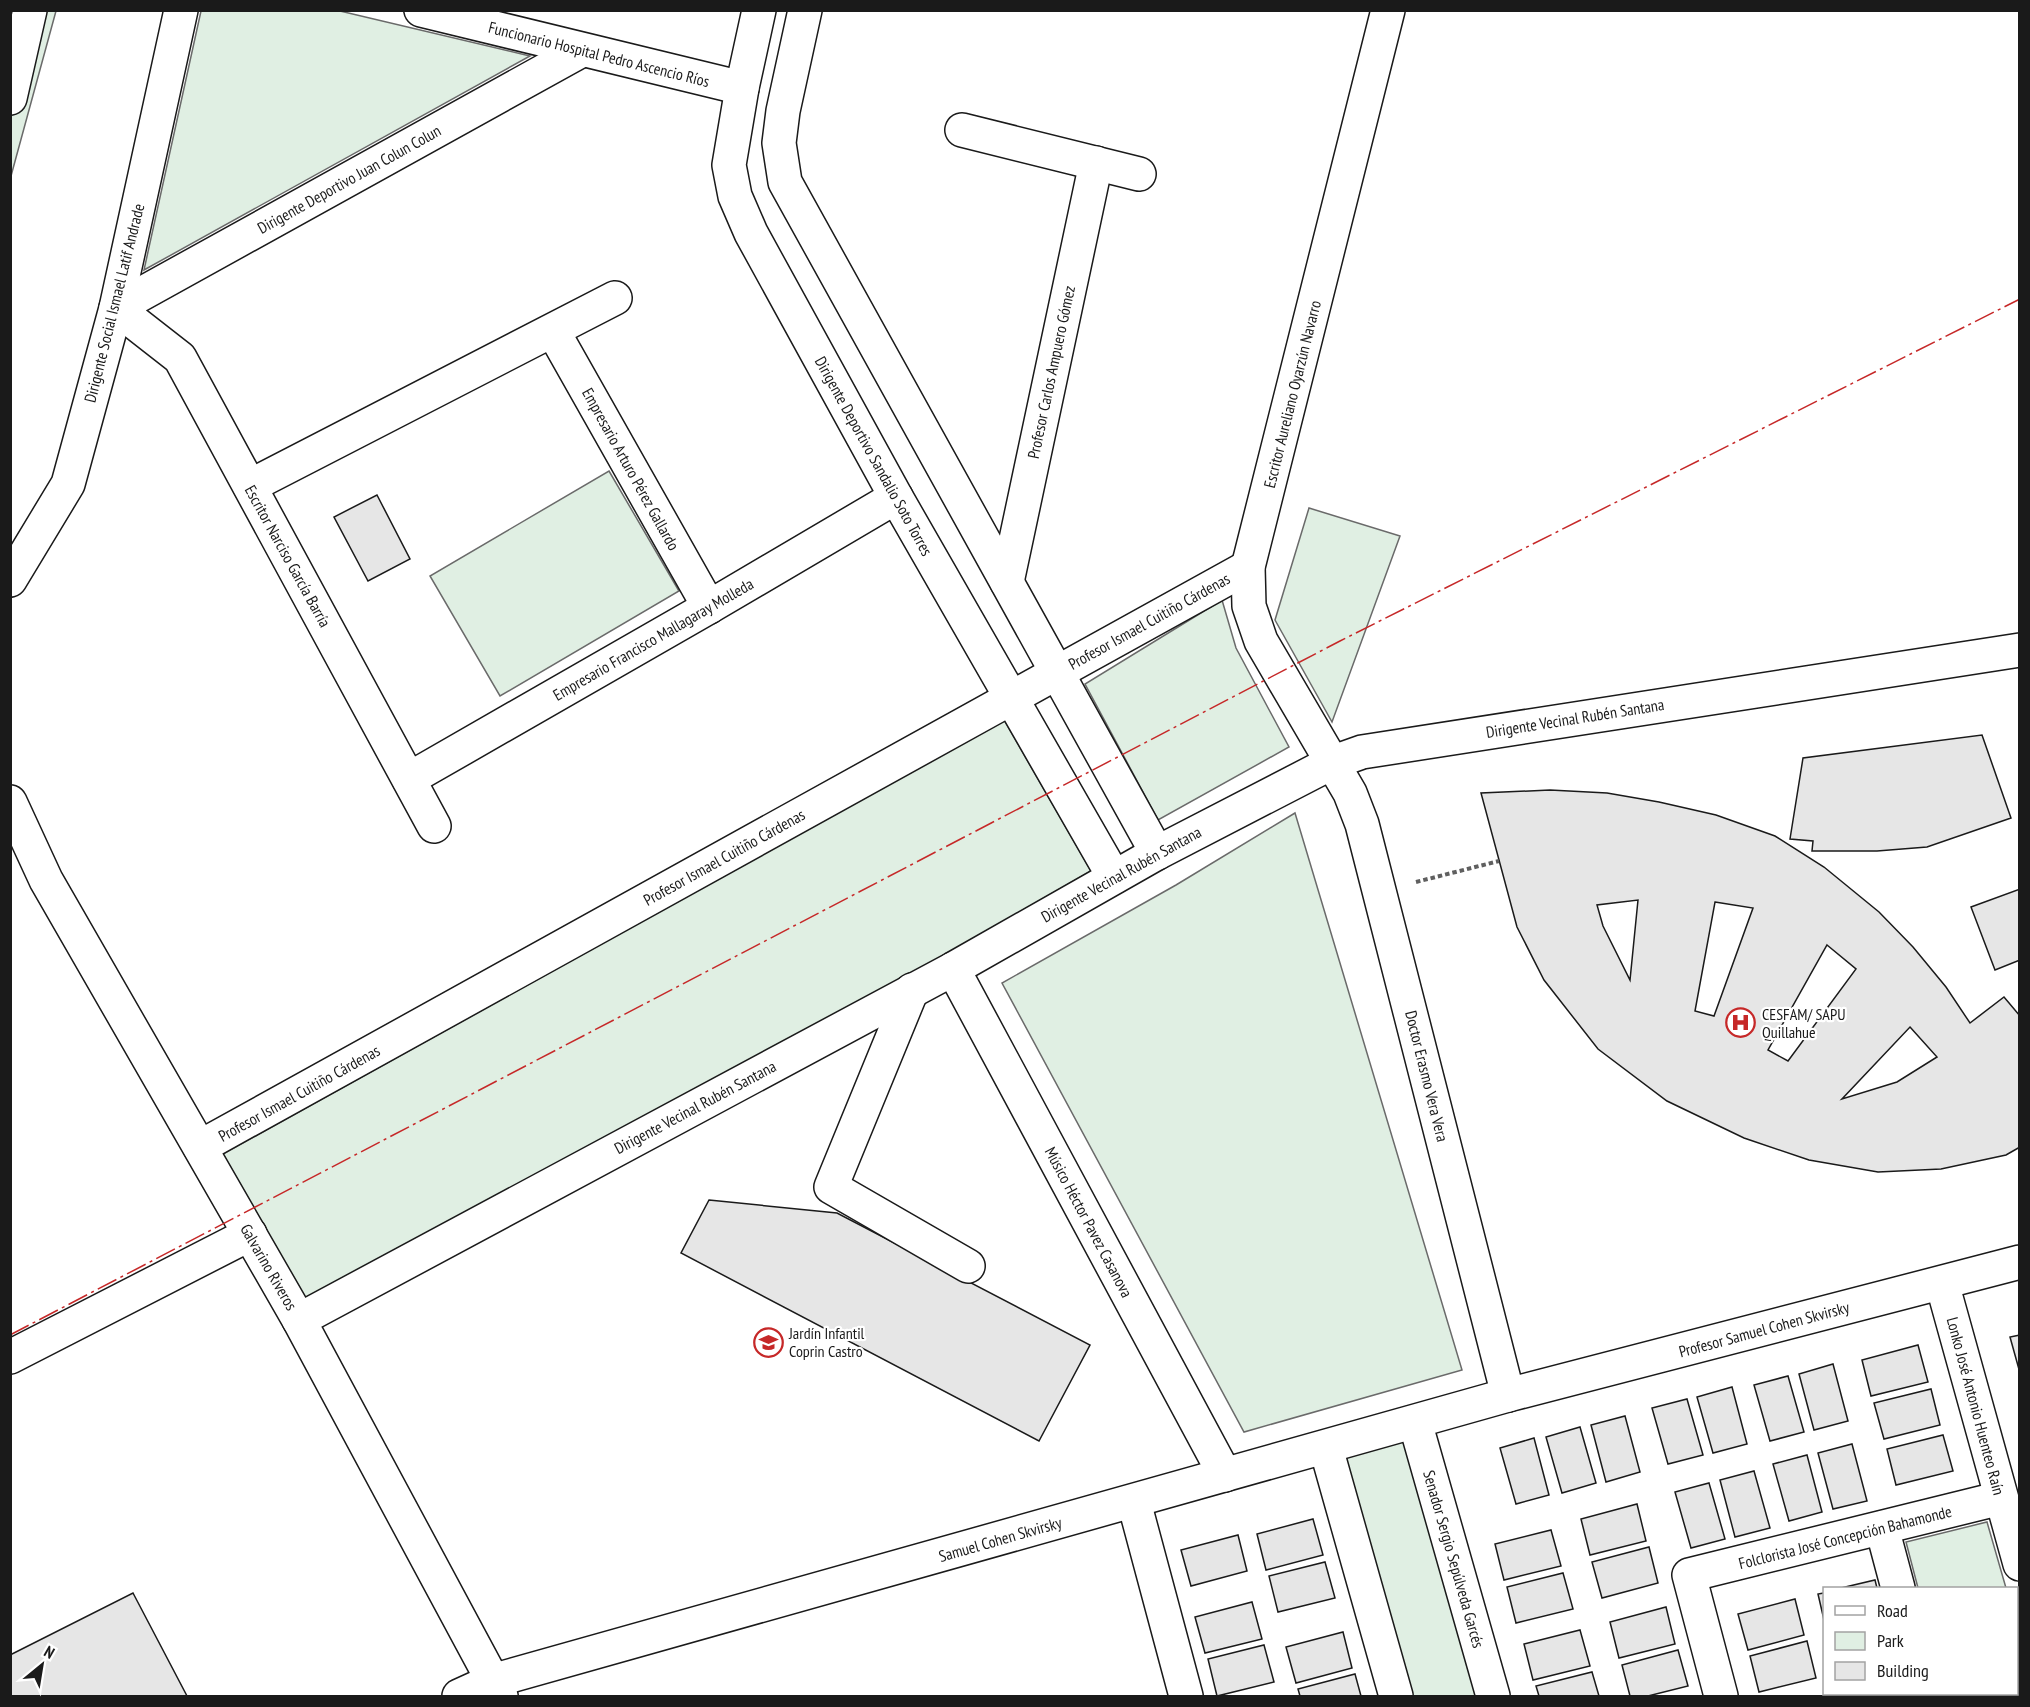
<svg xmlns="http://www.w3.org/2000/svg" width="2030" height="1707" font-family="'PT Sans Narrow',sans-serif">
	<rect width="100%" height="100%" fill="#fff"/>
	<g fill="#e0efe3" stroke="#6a6a6a" stroke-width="1.5">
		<path d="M 11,11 L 56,11 L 11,176 Z"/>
		<path d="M 201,11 L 340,11 L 530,56 L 144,270 Z"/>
		<path d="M 609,471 L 679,591 L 500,696 L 430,576 Z"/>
		<path d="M 1309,508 L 1400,536 L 1332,722 L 1275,620 Z"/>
		<path d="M 1222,600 L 1236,648 L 1289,747 L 1158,820 L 1085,684 Z"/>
		<path d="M 1004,720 L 1091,871 L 945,955 L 305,1298 L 223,1154 Z"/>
		<path d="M 1295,813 L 1462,1370 L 1244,1432 L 1002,983 L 1176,885 Z"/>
		<path d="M 1407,1437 L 1480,1696 L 1407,1696 L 1341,1456 Z"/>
		<path d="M 1987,1522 L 2006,1588 L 1918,1588 L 1906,1542 Z"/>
		<path d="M 2017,1627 L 2020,1638 L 2019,1696 L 1948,1696 L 1947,1694 L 2016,1694 Z"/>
	</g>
	<g fill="#e6e6e6" stroke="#1a1a1a" stroke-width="1.5" fill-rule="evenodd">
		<path d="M 377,495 L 410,559 L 368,581 L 334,517 Z"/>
		<path d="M 1982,735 L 2011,818 L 1927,847 L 1877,851 L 1812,851 L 1813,841 L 1790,839 L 1803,758 Z"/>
		<path d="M 1550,790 L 1607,793 L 1659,802 L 1716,815 L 1775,836 L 1824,867 L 1879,912 L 1913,947 L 1946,987 L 1970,1023 L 2004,997 L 2020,1016 L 2020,1147 L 2006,1155 L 1941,1169 L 1878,1172 L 1809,1160 L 1744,1138 L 1667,1101 L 1598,1049 L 1544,980 L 1517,927 L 1481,793 ZM 1638,900 L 1630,980 L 1603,926 L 1597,905 ZM 1715,902 L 1753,908 L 1714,1016 L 1695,1011 ZM 1827,945 L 1856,969 L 1788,1061 L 1768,1050 ZM 1910,1027 L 1937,1057 L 1897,1082 L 1842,1099 Z"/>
		<path d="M 2020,889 L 2020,960 L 1995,970 L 1971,907 Z"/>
		<path d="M 709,1200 L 837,1213 L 1090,1345 L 1039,1441 L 681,1253 Z"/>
		<path d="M 2020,1335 L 2020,1373 L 2010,1337 Z"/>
		<path d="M 1918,1345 L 1928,1382 L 1871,1396 L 1862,1360 Z"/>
		<path d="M 1833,1364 L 1848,1421 L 1814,1430 L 1799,1374 Z"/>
		<path d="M 1788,1376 L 1804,1432 L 1770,1441 L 1754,1385 Z"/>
		<path d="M 1732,1387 L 1747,1444 L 1713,1453 L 1697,1397 Z"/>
		<path d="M 1931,1389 L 1940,1425 L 1884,1439 L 1874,1403 Z"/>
		<path d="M 1687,1399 L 1703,1455 L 1668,1464 L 1652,1408 Z"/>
		<path d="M 1625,1416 L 1640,1472 L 1606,1482 L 1591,1425 Z"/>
		<path d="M 1580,1427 L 1596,1483 L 1562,1493 L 1546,1437 Z"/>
		<path d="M 1943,1435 L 1953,1471 L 1896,1485 L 1887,1449 Z"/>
		<path d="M 1534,1438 L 1549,1495 L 1516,1504 L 1500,1448 Z"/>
		<path d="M 1852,1444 L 1867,1501 L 1833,1509 L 1818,1453 Z"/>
		<path d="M 1807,1455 L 1822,1512 L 1789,1521 L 1773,1464 Z"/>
		<path d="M 1754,1471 L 1770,1528 L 1735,1537 L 1720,1480 Z"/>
		<path d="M 1709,1483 L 1725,1539 L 1691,1548 L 1675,1492 Z"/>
		<path d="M 1637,1504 L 1646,1541 L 1590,1555 L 1581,1519 Z"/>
		<path d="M 1313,1519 L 1323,1555 L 1266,1570 L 1257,1534 Z"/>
		<path d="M 1551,1530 L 1561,1566 L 1504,1580 L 1495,1544 Z"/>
		<path d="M 1238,1535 L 1247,1571 L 1191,1586 L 1181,1550 Z"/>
		<path d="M 1649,1547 L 1658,1583 L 1602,1598 L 1592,1562 Z"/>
		<path d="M 1325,1562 L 1335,1598 L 1278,1612 L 1269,1576 Z"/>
		<path d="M 1563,1573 L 1573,1609 L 1516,1623 L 1507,1587 Z"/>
		<path d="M 1875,1580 L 1877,1588 L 1841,1588 Z"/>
		<path d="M 133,1593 L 187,1696 L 10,1696 L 10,1655 Z"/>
		<path d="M 1824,1593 L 1824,1620 L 1818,1594 Z"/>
		<path d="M 1795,1599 L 1804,1635 L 1748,1650 L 1738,1614 Z"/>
		<path d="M 1252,1602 L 1262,1639 L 1205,1653 L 1195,1617 Z"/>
		<path d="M 1666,1607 L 1675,1644 L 1619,1658 L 1610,1622 Z"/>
		<path d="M 1580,1630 L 1590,1666 L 1533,1680 L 1524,1644 Z"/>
		<path d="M 1343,1632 L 1352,1668 L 1296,1683 L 1286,1647 Z"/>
		<path d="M 1807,1641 L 1816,1678 L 1759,1692 L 1750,1656 Z"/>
		<path d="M 1264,1645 L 1274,1682 L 1217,1696 L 1208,1659 Z"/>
		<path d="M 1678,1650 L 1688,1686 L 1648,1696 L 1630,1696 L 1622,1665 Z"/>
		<path d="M 1592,1672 L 1599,1696 L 1539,1696 L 1536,1686 Z"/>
		<path d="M 1355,1674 L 1361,1696 L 1300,1696 L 1298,1689 Z"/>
		<path d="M 1869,1694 L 1906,1694 L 1907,1696 L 1858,1696 Z"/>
	</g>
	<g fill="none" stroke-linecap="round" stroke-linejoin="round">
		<defs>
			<g id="minor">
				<path d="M 421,10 L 742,88"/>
				<path d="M 759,10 L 742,88 L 729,165 L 735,196 L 751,233 L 896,497 L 1114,877"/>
				<path d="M 805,10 L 783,111 L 779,143 L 785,182 L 1157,853"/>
				<path d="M 1388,10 L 1248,567 L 1249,606 L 1261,641 L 1350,793 L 1362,824 L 1508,1395"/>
				<path d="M 10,98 L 30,10"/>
				<path d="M 962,130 L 1139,174"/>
				<path d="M 553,331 L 709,607"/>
				<path d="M 250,486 L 615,298"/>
				<path d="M 10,580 L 68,484 L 116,308 L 181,10"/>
				<path d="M 1007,582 L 1096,163"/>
				<path d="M 409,779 L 709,607 L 896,497"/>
				<path d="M 10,802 L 46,880 L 299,1320 L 501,1696"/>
				<path d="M 434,826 L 180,358 L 116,308 L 582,50"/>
				<path d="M 953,969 L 1225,1475"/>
				<path d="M 912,990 L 831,1187 L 968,1266"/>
				<path d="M 200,1147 L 1248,567"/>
				<path d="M 1942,1283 L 2020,1564"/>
				<path d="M 299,1320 L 953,969 L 1157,853 L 1331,763 L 1362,752 L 2020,650"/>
				<path d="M 10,1357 L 250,1234"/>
				<path d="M 1415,1422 L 1493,1696"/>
				<path d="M 1326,1448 L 1396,1696"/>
				<path d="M 1134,1502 L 1186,1696"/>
				<path d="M 1882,1528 L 1898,1588"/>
				<path d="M 1927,1694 L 1928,1696"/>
				<path d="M 459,1696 L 492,1681 L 1508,1395 L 2020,1262"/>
				<path d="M 1721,1696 L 1689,1575 L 2001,1498"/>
			</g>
		</defs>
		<use href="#minor" stroke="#1a1a1a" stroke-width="36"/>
		<path stroke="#5f5f5f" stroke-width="4" stroke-dasharray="4.5 3" stroke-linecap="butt" d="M 1416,882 L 1499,861"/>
		<use href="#minor" stroke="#fff" stroke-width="33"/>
		<path stroke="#c62828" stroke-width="1.5" stroke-dasharray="21 4.5 3 4.5" stroke-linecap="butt" d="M 10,1335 L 1340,641 L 2020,299"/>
	</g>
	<defs>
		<symbol id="hospital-ring" viewBox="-11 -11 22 22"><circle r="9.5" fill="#fff" stroke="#c62828" stroke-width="1.5"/><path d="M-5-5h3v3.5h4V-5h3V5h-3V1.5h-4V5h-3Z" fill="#c62828"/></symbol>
		<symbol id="school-ring" viewBox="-11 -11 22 22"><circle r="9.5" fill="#fff" stroke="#c62828" stroke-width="1.5"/><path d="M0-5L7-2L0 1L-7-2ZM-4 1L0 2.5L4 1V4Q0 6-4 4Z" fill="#c62828"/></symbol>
	</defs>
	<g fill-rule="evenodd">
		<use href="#hospital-ring" x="1724" y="1006" width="33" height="33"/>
		<use href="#school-ring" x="752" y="1326" width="33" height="33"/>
	</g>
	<g text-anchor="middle" stroke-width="4.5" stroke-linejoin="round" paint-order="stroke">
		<g font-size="16" fill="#1a1a1a" stroke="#fff">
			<text transform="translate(599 54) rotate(14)" y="6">Funcionario Hospital Pedro Ascencio Ríos</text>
			<text transform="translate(349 179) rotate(-29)" y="6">Dirigente Deportivo Juan Colun Colun</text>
			<text transform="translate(114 303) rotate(-76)" y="6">Dirigente Social Ismael Latif Andrade</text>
			<text transform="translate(1051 372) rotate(-78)" y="6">Profesor Carlos Ampuero Gómez</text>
			<text transform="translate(1292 394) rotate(-76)" y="6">Escritor Aureliano Oyarzún Navarro</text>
			<text transform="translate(874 456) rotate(61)" y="6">Dirigente Deportivo Sandalio Soto Torres</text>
			<text transform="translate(631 469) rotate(61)" y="6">Empresario Arturo Pérez Gallardo</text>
			<text transform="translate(288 556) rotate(61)" y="6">Escritor Narciso García Barría</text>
			<text transform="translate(1149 621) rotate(-29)" y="6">Profesor Ismael Cuitiño Cárdenas</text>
			<text transform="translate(653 639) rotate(-30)" y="6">Empresario Francisco Mallagaray Molleda</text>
			<text transform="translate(1575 718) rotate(-9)" y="6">Dirigente Vecinal Rubén Santana</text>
			<text transform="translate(724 857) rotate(-29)" y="6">Profesor Ismael Cuitiño Cárdenas</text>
			<text transform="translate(1121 874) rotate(-29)" y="6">Dirigente Vecinal Rubén Santana</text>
			<text transform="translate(1427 1076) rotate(76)" y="6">Doctor Erasmo Vera Vera</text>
			<text transform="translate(299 1093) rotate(-29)" y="6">Profesor Ismael Cuitiño Cárdenas</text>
			<text transform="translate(695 1107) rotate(-28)" y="6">Dirigente Vecinal Rubén Santana</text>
			<text transform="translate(1089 1222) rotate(62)" y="6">Músico Héctor Pavez Casanova</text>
			<text transform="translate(269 1267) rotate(60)" y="6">Galvarino Riveros</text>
			<text transform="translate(1764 1329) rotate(-15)" y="6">Profesor Samuel Cohen Skvirsky</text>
			<text transform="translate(1976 1406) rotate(75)" y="6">Lonko José Antonio Huenteo Raín</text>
			<text transform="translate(1845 1537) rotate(-14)" y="6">Folclorista José Concepción Bahamonde</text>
			<text transform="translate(1000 1539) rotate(-16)" y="6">Samuel Cohen Skvirsky</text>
			<text transform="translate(1454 1559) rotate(74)" y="6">Senador Sergio Sepúlveda Garcés</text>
		</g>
		<g font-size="16" fill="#1a1a1a" stroke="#fff" text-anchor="start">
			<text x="1762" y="1020">CESFAM/ SAPU<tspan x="1762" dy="18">Quillahue</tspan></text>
			<text x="789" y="1339">Jardín Infantil<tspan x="789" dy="18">Coprin Castro</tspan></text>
		</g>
	</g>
	<rect width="2030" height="1707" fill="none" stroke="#1a1a1a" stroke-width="24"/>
	<rect x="1823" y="1587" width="195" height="108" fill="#ffffff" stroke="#a3a3a3" stroke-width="1.5"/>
	<rect x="1835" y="1606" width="30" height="9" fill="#ffffff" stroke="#a3a3a3" stroke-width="1.5"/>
	<text x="1877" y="1617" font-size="18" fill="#1a1a1a">Road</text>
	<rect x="1835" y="1632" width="30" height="18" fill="#e0efe3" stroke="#a3a3a3" stroke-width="1.5"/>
	<text x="1877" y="1647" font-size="18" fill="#1a1a1a">Park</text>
	<rect x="1835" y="1662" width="30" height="18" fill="#e6e6e6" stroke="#a3a3a3" stroke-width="1.5"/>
	<text x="1877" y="1677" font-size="18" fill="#1a1a1a">Building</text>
	<g transform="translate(42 1665) rotate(30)" stroke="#ffffff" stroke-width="4.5" paint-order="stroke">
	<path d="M0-4.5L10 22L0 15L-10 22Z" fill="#1a1a1a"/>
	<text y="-9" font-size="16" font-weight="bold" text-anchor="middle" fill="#1a1a1a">N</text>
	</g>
</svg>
